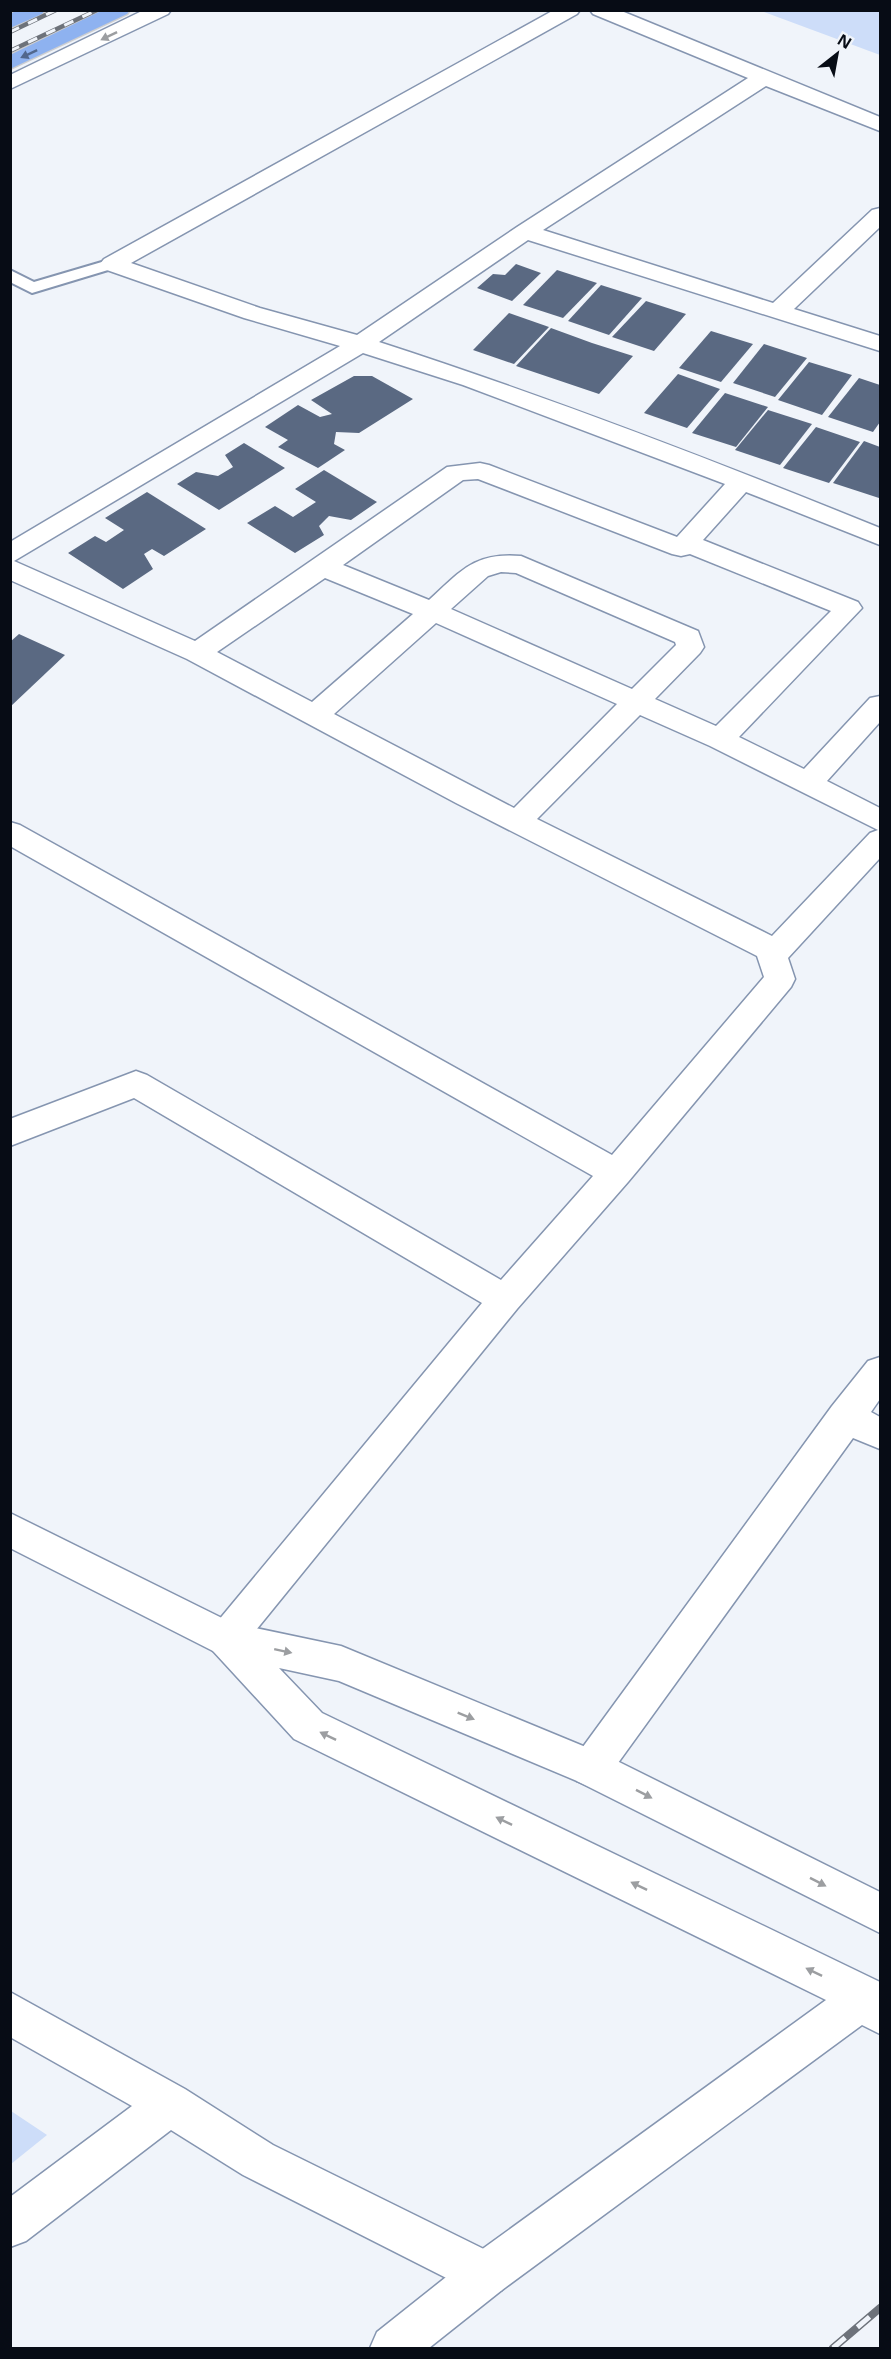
<svg xmlns="http://www.w3.org/2000/svg" width="891" height="2359" font-family="'Noto Sans',sans-serif">
	<rect width="100%" height="100%" fill="#f0f4fa"/>
	<g fill="#cdddf9">
		<path d="M 761,11 L 880,11 L 880,55 Z"/>
		<path d="M 11,2111 L 47,2135 L 11,2164 Z"/>
	</g>
	<g fill="#5a6982">
		<path d="M 516,264 L 541,273 L 512,301 L 477,288 L 493,274 L 505,275 Z"/>
		<path d="M 557,270 L 597,283 L 563,318 L 523,305 Z"/>
		<path d="M 601,285 L 642,298 L 609,335 L 568,321 Z"/>
		<path d="M 646,301 L 686,314 L 654,351 L 612,337 Z"/>
		<path d="M 509,313 L 549,327 L 514,364 L 473,350 Z"/>
		<path d="M 551,328 L 592,343 L 633,356 L 599,394 L 516,366 Z"/>
		<path d="M 711,331 L 753,344 L 721,382 L 679,368 Z"/>
		<path d="M 764,344 L 807,358 L 775,397 L 733,383 Z"/>
		<path d="M 809,362 L 852,375 L 822,415 L 778,400 Z"/>
		<path d="M 678,374 L 720,389 L 687,428 L 644,413 Z"/>
		<path d="M 354,376 L 372,376 L 413,399 L 359,433 L 336,432 L 334,444 L 345,450 L 318,468 L 278,447 L 288,440 L 265,427 L 298,405 L 320,417 L 332,414 L 311,400 Z"/>
		<path d="M 859,378 L 880,385 L 880,422 L 873,432 L 828,417 Z"/>
		<path d="M 725,393 L 768,407 L 736,447 L 692,433 Z"/>
		<path d="M 768,410 L 812,424 L 780,465 L 735,450 Z"/>
		<path d="M 816,427 L 860,442 L 829,483 L 783,468 Z"/>
		<path d="M 864,441 L 880,447 L 879,498 L 833,483 Z"/>
		<path d="M 244,443 L 285,468 L 219,510 L 177,484 L 196,472 L 218,476 L 233,467 L 225,455 Z"/>
		<path d="M 324,470 L 377,502 L 351,520 L 329,516 L 319,526 L 324,535 L 295,553 L 247,523 L 275,506 L 293,517 L 316,502 L 295,489 Z"/>
		<path d="M 147,492 L 206,529 L 164,556 L 152,549 L 144,554 L 153,569 L 123,589 L 68,553 L 95,536 L 106,542 L 124,530 L 105,518 Z"/>
		<path d="M 19,634 L 65,655 L 10,707 L 10,642 Z"/>
	</g>
	<g fill="none" stroke-linecap="round" stroke-linejoin="round">
		<defs>
			<path id="service" d="M 112,259 L 120,264 L 118,267 L 32,293 L 10,282 L 10,270 L 34,282 Z"/>
			<g id="minor">
				<path d="M 554,10 L 580,10 L 577,14 L 131,263 L 260,308 L 357,335 L 517,227 L 748,78 L 593,14 L 590,10 L 619,10 L 880,117 L 880,131 L 766,86 L 543,230 L 773,303 L 872,210 L 880,208 L 880,227 L 794,309 L 880,336 L 880,351 L 528,240 L 379,342 C 549,397 715,461 880,528 L 880,545 L 746,492 L 703,540 L 858,602 L 862,608 L 739,737 L 804,769 L 870,698 L 880,696 L 880,722 L 827,781 L 880,808 L 880,858 L 788,958 L 795,979 L 791,987 L 628,1182 L 517,1309 L 239,1651 L 226,1657 L 213,1651 L 207,1639 L 213,1627 L 482,1303 L 134,1098 L 10,1146 L 10,1119 L 136,1071 L 147,1075 L 501,1280 L 593,1176 L 10,846 L 10,822 L 20,825 L 612,1155 L 764,977 L 757,956 L 456,803 L 187,659 L 10,580 L 10,542 L 340,346 L 244,318 L 104,269 L 100,264 L 104,259 ZM 363,353 L 463,385 L 725,484 L 677,537 L 489,465 L 480,463 L 447,467 L 195,641 L 14,561 ZM 478,479 L 672,554 L 681,556 L 690,554 L 831,611 L 716,726 L 655,699 L 700,653 L 704,647 L 698,631 L 521,556 C 474,552 461,571 429,600 L 343,565 L 463,480 ZM 501,572 L 516,573 L 675,642 L 676,645 L 632,689 L 451,609 L 488,576 ZM 325,578 L 413,614 L 312,702 L 217,652 ZM 436,623 L 617,704 L 514,808 L 334,714 ZM 640,715 L 710,746 L 878,830 L 870,833 L 772,936 L 537,819 Z"/>
				<path d="M 880,1357 L 880,1399 L 871,1412 L 880,1417 L 880,1449 L 853,1438 L 605,1781 L 591,1787 L 577,1781 L 571,1768 L 577,1755 L 832,1406 L 868,1361 Z"/>
				<path d="M 10,1992 L 185,2089 L 273,2145 L 502,2258 L 508,2274 L 502,2290 L 486,2296 L 470,2290 L 243,2175 L 171,2130 L 26,2241 L 10,2247 L 10,2197 L 132,2106 L 10,2037 Z"/>
			</g>
			<g id="tertiary">
				<path d="M 144,10 L 171,10 L 168,14 L 10,89 L 10,75 Z"/>
				<path d="M 10,1513 L 232,1623 L 341,1646 L 605,1755 L 880,1892 L 880,1933 L 577,1781 L 339,1681 L 279,1668 L 322,1713 L 880,1982 L 880,2034 L 862,2025 L 502,2290 L 429,2348 L 370,2348 L 377,2332 L 470,2258 L 826,2000 L 294,1739 L 213,1651 L 10,1548 Z"/>
			</g>
			<g id="trunk">
				<path d="M 18,10 L 45,10 L 42,14 L 10,28 L 10,14 Z"/>
				<path d="M 103,10 L 130,10 L 127,14 L 10,69 L 10,55 Z"/>
			</g>
		</defs>
		<use href="#service" stroke="#8595b0" stroke-width="4"/>
		<use href="#minor" stroke="#8595b0" stroke-width="3"/>
		<use href="#tertiary" stroke="#8595b0" stroke-width="3"/>
		<use href="#trunk" stroke="#cdced0" stroke-width="3"/>
		<use href="#service" fill="#fff" fill-rule="evenodd"/>
		<use href="#minor" fill="#fff" fill-rule="evenodd"/>
		<use href="#tertiary" fill="#fff" fill-rule="evenodd"/>
		<use href="#trunk" fill="#8eb2f0" fill-rule="evenodd"/>
		<defs>
			<g id="rail-far1">
				<path d="M 10,32 L 56,10"/>
				<path d="M 10,51 L 97,10"/>
			</g>
			<path id="rail" d="M 833,2348 L 880,2308"/>
		</defs>
		<use href="#rail-far1" stroke="#6d727a" stroke-width="4.5"/>
		<use href="#rail" stroke="#6d727a" stroke-width="8"/>
		<use href="#rail-far1" stroke="#f0f4fa" stroke-width="3" stroke-dasharray="10" stroke-linecap="butt"/>
		<use href="#rail" stroke="#f0f4fa" stroke-width="5" stroke-dasharray="16" stroke-linecap="butt"/>
	</g>
	<defs><path id="oneway-solid" d="M-6-.8H1V-3.2L6.5 0L1 3.2V.8H-6Z" transform="scale(1.5)"/></defs>
	<g fill="#9c9ea1">
		<use href="#oneway-solid" transform="translate(109 36) rotate(154)"/>
		<use href="#oneway-solid" transform="translate(283 1651) rotate(12)"/>
		<use href="#oneway-solid" transform="translate(466 1716) rotate(22)"/>
		<use href="#oneway-solid" transform="translate(328 1736) rotate(-154)"/>
		<use href="#oneway-solid" transform="translate(644 1794) rotate(27)"/>
		<use href="#oneway-solid" transform="translate(504 1821) rotate(-154)"/>
		<use href="#oneway-solid" transform="translate(818 1882) rotate(27)"/>
		<use href="#oneway-solid" transform="translate(639 1886) rotate(-154)"/>
		<use href="#oneway-solid" transform="translate(814 1972) rotate(-154)"/>
	</g>
	<use fill="#51678d" href="#oneway-solid" transform="translate(29 54) rotate(155)"/>
	<rect width="891" height="2359" fill="none" stroke="#070c15" stroke-width="24"/>
	<g transform="translate(837 54) rotate(31)" stroke="#f0f4fa" stroke-width="4.5" paint-order="stroke">
	<path d="M0-4.5L10 22L0 15L-10 22Z" fill="#070c15"/>
	<text y="-9" font-size="16" font-weight="bold" text-anchor="middle" fill="#070c15">N</text>
	</g>
</svg>
